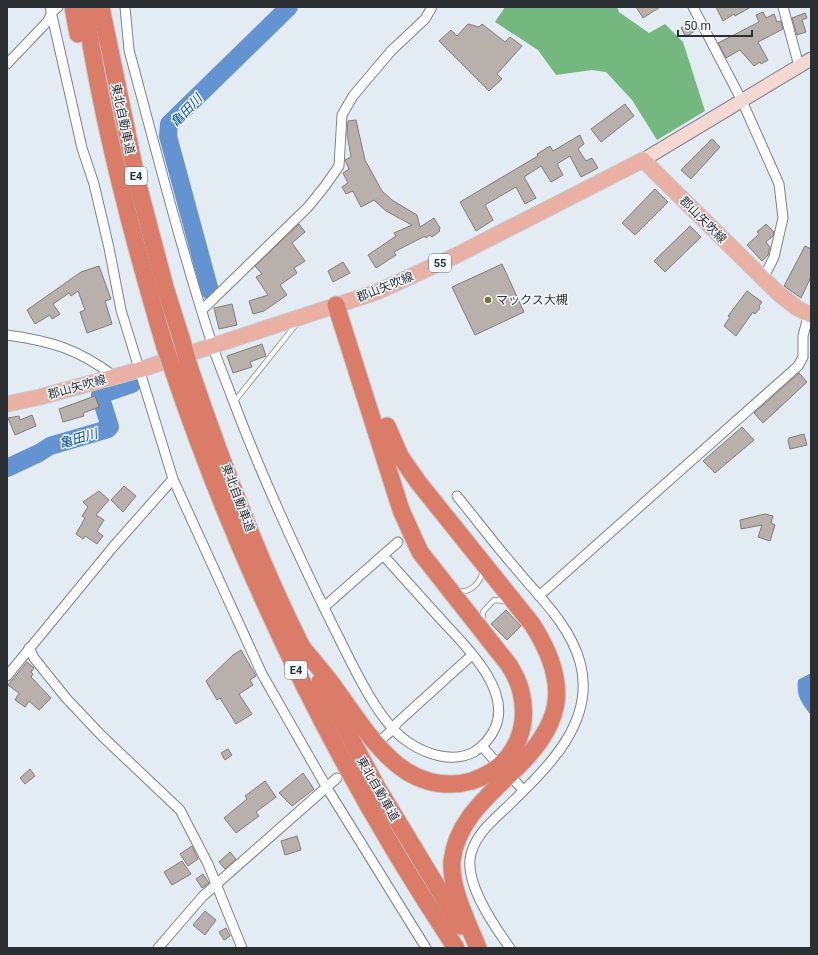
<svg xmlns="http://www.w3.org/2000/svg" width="818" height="955" font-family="Roboto,'Noto Sans JP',sans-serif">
	<rect width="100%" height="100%" fill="#e4ecf3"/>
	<path fill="#74b77f" d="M 505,7 L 617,7 L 619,12 L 649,33 L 665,24 L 683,42 L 705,111 L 657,140 L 632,100 L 606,72 L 592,70 L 556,75 L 538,50 L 495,22 Z"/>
	<path fill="#6393d0" d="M 811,673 L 811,715 C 801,703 796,695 798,680 Z"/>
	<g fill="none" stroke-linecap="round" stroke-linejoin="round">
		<g stroke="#6393d0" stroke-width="18">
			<path d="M 210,291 L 168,136 L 169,124 L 289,7"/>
			<path d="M 7,468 L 39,453 L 50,446 L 108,429 L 110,427 L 100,395 L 132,384"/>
		</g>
	</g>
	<g fill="#b8b0aa" stroke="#837b76">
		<path d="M 636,7 L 660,7 L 643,18 Z"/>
		<path d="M 716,7 L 751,7 L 735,16 L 734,14 L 723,21 Z"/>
		<path d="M 763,12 L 766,18 L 774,14 L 777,22 L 781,21 L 783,29 L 758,42 L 768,60 L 761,64 L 760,62 L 754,66 L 740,50 L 726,58 L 718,43 L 759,22 L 756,15 Z"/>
		<path d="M 805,13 L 807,18 L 802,20 L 806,32 L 797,35 L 792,18 Z"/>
		<path d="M 691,22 L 696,30 L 686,37 L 681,28 Z"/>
		<path d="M 468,24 L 479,27 L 482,24 L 505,42 L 510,37 L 522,46 L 497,74 L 502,79 L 489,91 L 439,41 L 451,30 L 457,36 Z"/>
		<path d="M 625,104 L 634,116 L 601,142 L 591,129 Z"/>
		<path d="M 356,120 L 365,160 L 382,191 L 392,200 L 417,215 L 420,227 L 434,218 L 440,228 L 439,230 L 440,231 L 432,237 L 430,235 L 426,238 L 425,236 L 394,252 L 396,255 L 376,268 L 368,255 L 396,236 L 394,233 L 412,225 L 386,211 L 374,200 L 361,207 L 353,191 L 346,194 L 342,187 L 348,183 L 343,173 L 349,169 L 345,160 L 351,157 L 347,134 L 348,121 Z"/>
		<path d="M 580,135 L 584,144 L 578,149 L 586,161 L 592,158 L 598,168 L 581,177 L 570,156 L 557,164 L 563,175 L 551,182 L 541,166 L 524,177 L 536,198 L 525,204 L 516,187 L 485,205 L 493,220 L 476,231 L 460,202 L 538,156 L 537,154 L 550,146 L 553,151 Z"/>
		<path d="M 712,139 L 720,147 L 691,179 L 681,170 Z"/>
		<path d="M 655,189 L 668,202 L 635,235 L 622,223 Z"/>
		<path d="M 299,224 L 305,232 L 292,243 L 305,261 L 294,268 L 297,273 L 280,285 L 287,295 L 264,311 L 253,314 L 249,301 L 268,295 L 256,277 L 262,274 L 255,266 Z"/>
		<path d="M 766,224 L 774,232 L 773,236 L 766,242 L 770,247 L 768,255 L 762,261 L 747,245 L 759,234 L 757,232 Z"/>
		<path d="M 690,226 L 701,237 L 665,272 L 654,261 Z"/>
		<path d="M 805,246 L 811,249 L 811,277 L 801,298 L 784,286 Z"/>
		<path d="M 343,262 L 350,273 L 333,282 L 328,271 Z"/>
		<path d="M 502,264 L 524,312 L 475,335 L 452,287 Z"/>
		<path d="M 99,266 L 111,299 L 105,301 L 112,324 L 87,333 L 80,312 L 85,310 L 78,291 L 71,296 L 69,293 L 53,304 L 60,314 L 52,319 L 50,315 L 35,324 L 27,310 L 81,272 Z"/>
		<path d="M 747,291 L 762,302 L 759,306 L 760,308 L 755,314 L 753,312 L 736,336 L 724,326 L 730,317 L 728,316 Z"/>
		<path d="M 232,304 L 237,325 L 219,329 L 214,308 Z"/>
		<path d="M 262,344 L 266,356 L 250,362 L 252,367 L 233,373 L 227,356 Z"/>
		<path d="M 799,373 L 807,382 L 763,423 L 754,413 Z"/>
		<path d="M 95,396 L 99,407 L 83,413 L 84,416 L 63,422 L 59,409 Z"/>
		<path d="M 32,415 L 36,426 L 15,435 L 8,418 L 19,416 L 20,420 Z"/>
		<path d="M 742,427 L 754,440 L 715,473 L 703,461 Z"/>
		<path d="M 804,434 L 807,445 L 790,449 L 788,440 L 789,438 Z"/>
		<path d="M 124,486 L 136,496 L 123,512 L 111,500 Z"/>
		<path d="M 99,491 L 109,500 L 96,515 L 104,520 L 97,531 L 103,536 L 97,544 L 85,536 L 83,539 L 76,534 L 85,518 L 82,516 L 88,507 L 83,502 Z"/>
		<path d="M 765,514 L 773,516 L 771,523 L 775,525 L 770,541 L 758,537 L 762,525 L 741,529 L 740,520 Z"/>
		<path d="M 506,610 L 521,626 L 507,640 L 491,624 Z"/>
		<path d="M 241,650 L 256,676 L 250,680 L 253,685 L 239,694 L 252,714 L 236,724 L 220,698 L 217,700 L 206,681 L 233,655 Z"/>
		<path d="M 27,662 L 34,668 L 31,672 L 33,674 L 31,677 L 51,698 L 39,710 L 29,701 L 25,707 L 15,700 L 19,693 L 8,685 Z"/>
		<path d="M 228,749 L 232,755 L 225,760 L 221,753 Z"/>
		<path d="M 30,769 L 35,776 L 25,784 L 20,778 Z"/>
		<path d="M 303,773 L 314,789 L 292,806 L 279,793 Z"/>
		<path d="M 265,781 L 276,797 L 256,812 L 259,816 L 236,833 L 224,818 L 247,799 L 245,796 Z"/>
		<path d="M 297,836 L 301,850 L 285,855 L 281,841 Z"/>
		<path d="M 192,846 L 198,859 L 188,866 L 180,854 Z"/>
		<path d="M 230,852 L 236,859 L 225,869 L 219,862 Z"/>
		<path d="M 182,861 L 191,874 L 172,885 L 164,872 Z"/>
		<path d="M 203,874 L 209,883 L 202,888 L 196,879 Z"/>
		<path d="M 205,911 L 216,920 L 205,935 L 193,925 Z"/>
		<path d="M 226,928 L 230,936 L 224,940 L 219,932 Z"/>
	</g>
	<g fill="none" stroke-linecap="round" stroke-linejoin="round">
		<defs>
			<g id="lane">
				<path d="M 234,402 L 298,322"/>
				<path d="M 456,590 C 469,595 481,583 483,570"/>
				<path d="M 482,622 L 483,612 L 494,600 L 506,601"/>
			</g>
			<g id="street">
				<path d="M 50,7 L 82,148 L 94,184 L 109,248 L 121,310 L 173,479 L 262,674 L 327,788 L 426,948"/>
				<path d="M 125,7 L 129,50 C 155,147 181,248 212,344 C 218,363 226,381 233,400 C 262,477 296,551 333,626 C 350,659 377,722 408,742 C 427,755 453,763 474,752 C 483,746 491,737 495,728 C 513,688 461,642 437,615 C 419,595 401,575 383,555"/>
				<path d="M 693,7 L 742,101 L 779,184 L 783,218 L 774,257 L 763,279"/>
				<path d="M 783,7 L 799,66"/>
				<path d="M 7,64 L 48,21 L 52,12 L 58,7"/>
				<path d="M 202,310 L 308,207 L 325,186 L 339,166 L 342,115 L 353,96 L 391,51 L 425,19 L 432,7"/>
				<path d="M 7,335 C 51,341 78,349 114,376"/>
				<path d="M 457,496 C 475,518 493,542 512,564 C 537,595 569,623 580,662 C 597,723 545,770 506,808 C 491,822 473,837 470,859 C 467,887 494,926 510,948"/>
				<path d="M 539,596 L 798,366 L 803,357 L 803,336 L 809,313"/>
				<path d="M 324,607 L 398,542"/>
				<path d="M 29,648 L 34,658 L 66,698 L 102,736 L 180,810 L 208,864 L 242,948"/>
				<path d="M 7,676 L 113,547 L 173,479"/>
				<path d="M 382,739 L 393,729 L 397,723 L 472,655"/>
				<path d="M 482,746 L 495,761"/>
				<path d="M 515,781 L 523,790"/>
				<path d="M 158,948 L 203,896 L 337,778"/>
			</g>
			<path id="secondary" d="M 643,160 L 811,59"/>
			<path id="primary" d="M 7,404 L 40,397 L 139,370 L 377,292 L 455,256 L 643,160 L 778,293 L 797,308 L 811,315"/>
			<g id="highway">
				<path d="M 73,7 L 78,34"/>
				<path d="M 85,7 C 102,122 132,235 165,347"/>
				<path d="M 101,7 L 137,181 L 165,287 L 182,341"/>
				<path d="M 189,366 C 222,464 259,563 306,655"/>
				<path d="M 174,373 C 243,576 337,769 456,948"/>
				<path d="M 387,426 L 400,456 L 418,482 L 532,624 C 573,688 562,727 507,777 C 482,801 456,825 452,861 C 450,888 468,923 478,948"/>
				<path d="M 301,646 C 313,661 326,675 337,691 C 356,717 378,753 406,771 C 464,808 538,762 521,692 C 519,682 514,673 509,665 L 420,552 L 401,510 L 336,305"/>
				<path d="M 320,682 L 378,789 L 461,926"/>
			</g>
		</defs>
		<use href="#lane" stroke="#7c838a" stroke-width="6"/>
		<use href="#street" stroke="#7c838a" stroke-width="11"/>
		<use href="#secondary" stroke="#7c838a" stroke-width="15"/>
		<use href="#primary" stroke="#c8c9ca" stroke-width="17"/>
		<use href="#highway" stroke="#c8c9ca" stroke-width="19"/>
		<use href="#lane" stroke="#fff" stroke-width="4.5"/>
		<use href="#street" stroke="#fff" stroke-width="9"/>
		<use href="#secondary" stroke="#f4d8d2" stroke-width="13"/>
		<use href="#primary" stroke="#e9b0a4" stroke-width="15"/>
		<use href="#highway" stroke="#da7c68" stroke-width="17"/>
		<defs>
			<g id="highway-bridge">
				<path d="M 182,341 L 189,366"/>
				<path d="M 165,347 L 174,373"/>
			</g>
		</defs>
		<use href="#highway-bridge" stroke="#c8c9ca" stroke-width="19" stroke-linecap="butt"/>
		<use href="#highway-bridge" stroke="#da7c68" stroke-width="17"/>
	</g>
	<circle fill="#6b7d2d" stroke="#f3f9fe" stroke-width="1.5" cx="488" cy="300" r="4"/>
	<g text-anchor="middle" stroke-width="3" stroke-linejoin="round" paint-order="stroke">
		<g fill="#f3f9fe" stroke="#686c6f" stroke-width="1">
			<rect x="125" y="167" width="22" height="18" rx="3"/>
			<rect x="429" y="254" width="22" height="18" rx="3"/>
			<rect x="285" y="661" width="22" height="18" rx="3"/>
		</g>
		<g font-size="11" font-weight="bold" fill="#2c2f32">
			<text x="136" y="180">E4</text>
			<text x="440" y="267">55</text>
			<text x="296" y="674">E4</text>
		</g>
		<g font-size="12" fill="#2c2f32" stroke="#f3f9fe">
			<text transform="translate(123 119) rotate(78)" y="4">東北自動車道</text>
			<text transform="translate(703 220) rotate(45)" y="4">郡山矢吹線</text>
			<text transform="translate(385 287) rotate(-22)" y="4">郡山矢吹線</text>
			<text transform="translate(77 387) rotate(-16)" y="4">郡山矢吹線</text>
			<text transform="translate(238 498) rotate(69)" y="4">東北自動車道</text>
			<text transform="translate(378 789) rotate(60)" y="4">東北自動車道</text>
		</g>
		<g font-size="12" fill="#2c2f32" stroke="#f3f9fe" text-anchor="start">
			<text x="496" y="304">マックス大槻</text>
		</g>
		<g font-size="13" font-style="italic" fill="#074e97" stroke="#f3f9fe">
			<text transform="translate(186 110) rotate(-47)" y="5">亀田川</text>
			<text transform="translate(78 438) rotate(-16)" y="5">亀田川</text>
		</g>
	</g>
	<rect width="818" height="955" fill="none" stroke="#2c2f32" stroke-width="16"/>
	<path d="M678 30v6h74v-6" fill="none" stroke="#2c2f32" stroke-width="2"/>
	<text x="684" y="30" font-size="12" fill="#2c2f32" stroke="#f3f9fe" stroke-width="3" paint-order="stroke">50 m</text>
</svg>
